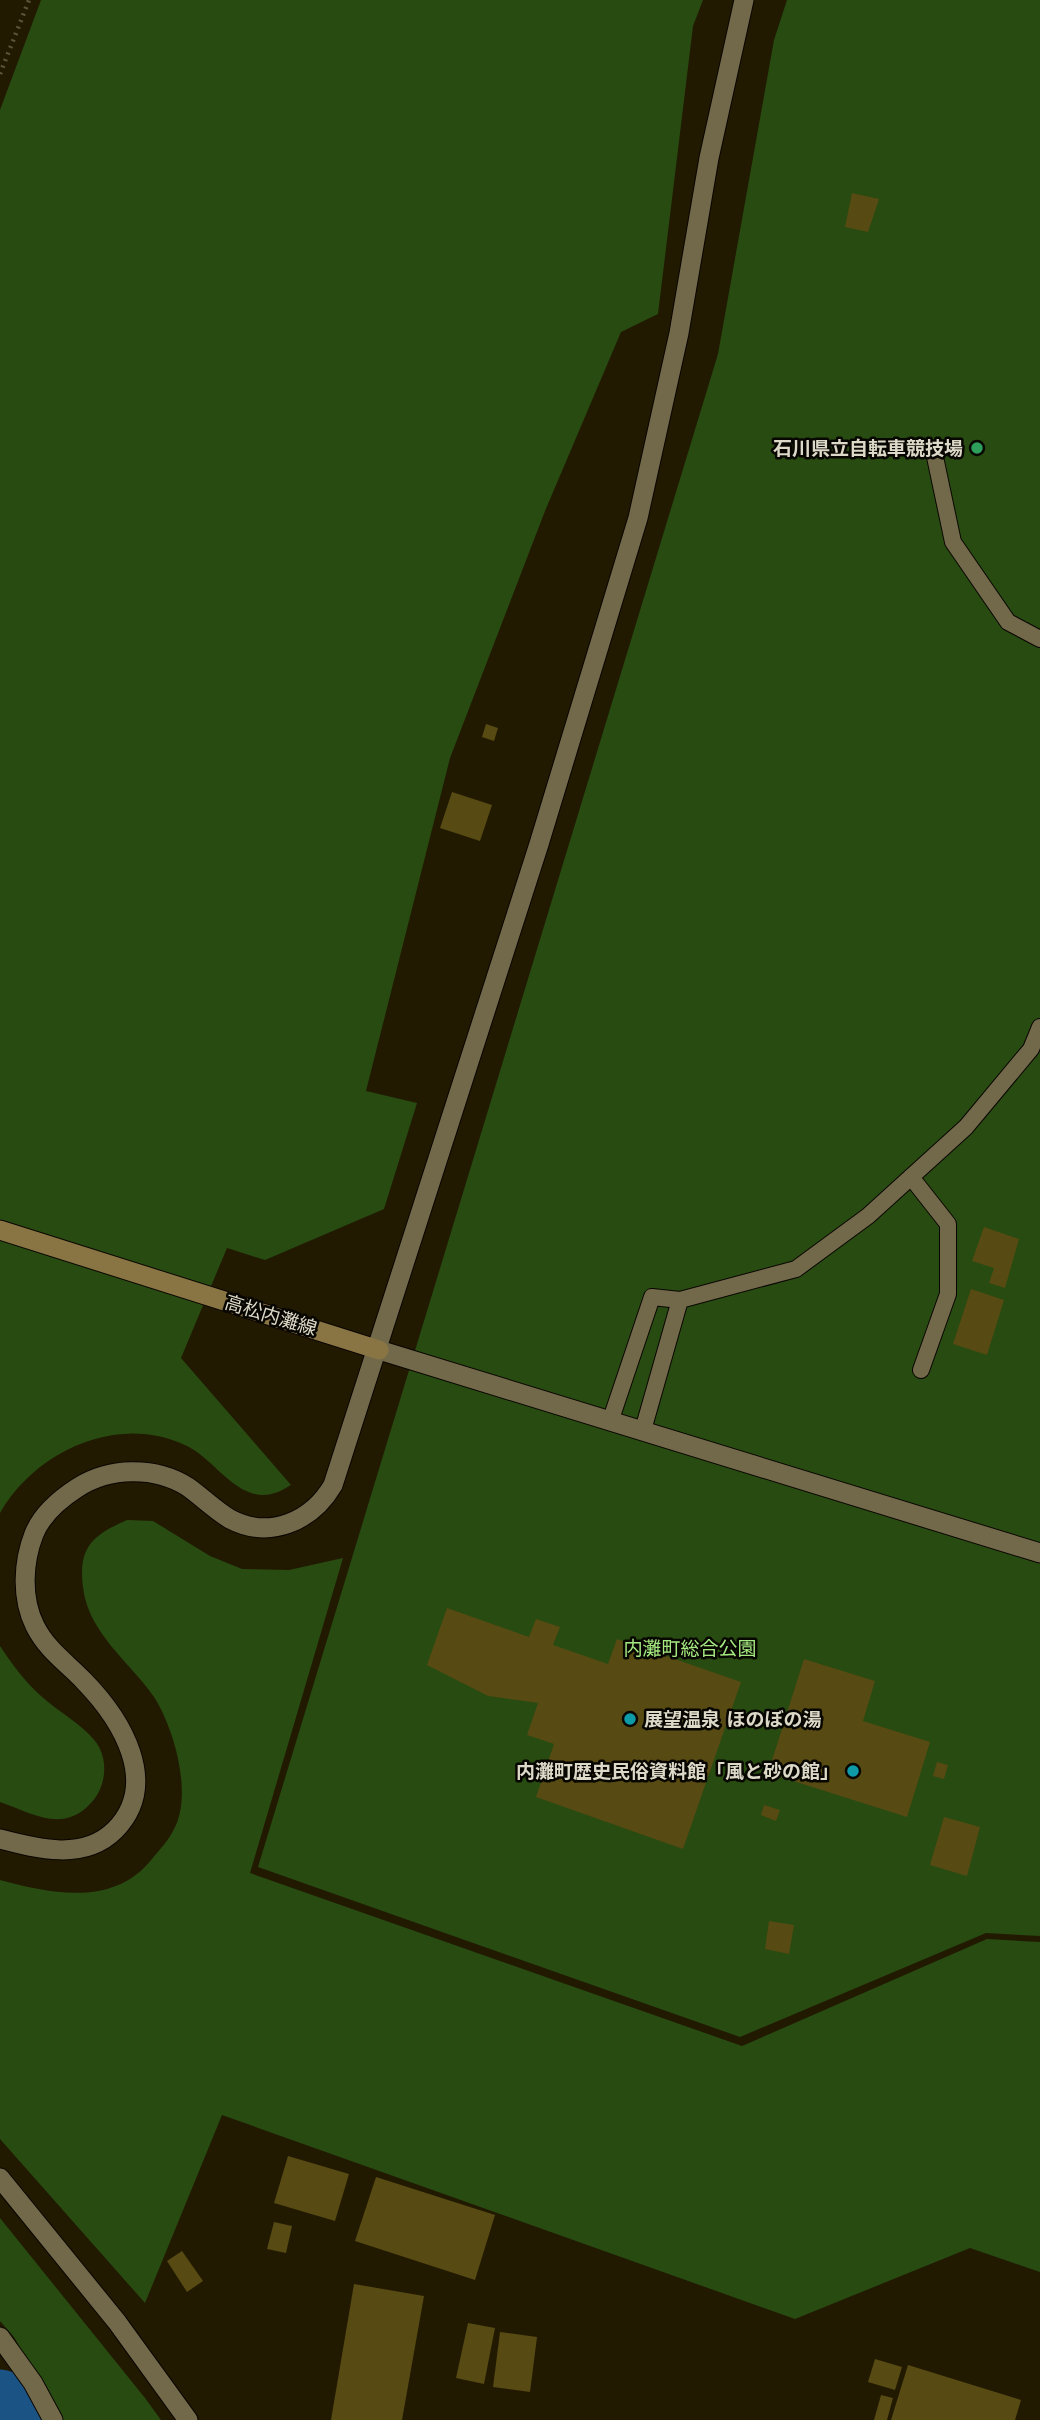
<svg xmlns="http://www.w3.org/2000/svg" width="1040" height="2420" font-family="'DejaVu Sans','Noto Sans JP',sans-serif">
	<rect width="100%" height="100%" fill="#211a00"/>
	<g fill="#284b11">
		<path d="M 41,0 L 703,0 L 693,26 L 658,314 L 621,332 L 545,511 L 450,758 L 366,1091 L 417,1103 L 384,1209 L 265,1260 L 227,1248 L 181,1358 L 291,1485 C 278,1493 267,1498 251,1493 C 226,1484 211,1458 187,1446 C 119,1412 35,1451 0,1513 L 0,110 Z"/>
		<path d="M 787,0 L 1040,0 L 1040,1936 L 986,1933 L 740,2037 L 258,1867 L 718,354 L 774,40 Z"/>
		<path d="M 127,1520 L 153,1521 L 210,1556 L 242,1569 L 289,1570 L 343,1558 L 250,1873 L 742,2046 L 987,1939 L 1040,1942 L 1040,2272 L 970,2248 L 795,2319 L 222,2115 L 145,2303 L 0,2139 L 0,1880 C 52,1894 114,1907 152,1859 C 160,1849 169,1840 174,1829 C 193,1794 174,1728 154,1697 C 130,1662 88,1633 83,1587 C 78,1547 93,1535 127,1520 Z"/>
		<path d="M 0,1646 C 12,1664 25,1682 41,1696 C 57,1711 82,1724 95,1741 C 110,1760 106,1789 89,1805 C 61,1833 32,1813 0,1802 Z"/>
		<path d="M 0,2218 L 145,2398 L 161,2420 L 61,2420 L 14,2337 L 0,2321 Z"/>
	</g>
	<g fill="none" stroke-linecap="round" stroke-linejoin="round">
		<path stroke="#1b5484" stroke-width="65" d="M 0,2402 L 12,2420"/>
	</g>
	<g fill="#574a13">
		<path d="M 852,193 L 879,199 L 868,232 L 845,227 Z"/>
		<path d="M 486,724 L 498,728 L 494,741 L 482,737 Z"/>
		<path d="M 452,792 L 492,805 L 480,841 L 440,828 Z"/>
		<path d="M 984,1227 L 1019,1239 L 1005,1288 L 989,1283 L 994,1268 L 972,1261 Z"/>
		<path d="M 971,1289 L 1004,1300 L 987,1355 L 953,1344 Z"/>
		<path d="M 447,1608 L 529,1637 L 536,1619 L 560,1627 L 553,1645 L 608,1664 L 617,1639 L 741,1682 L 683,1849 L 536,1797 L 554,1744 L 527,1735 L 538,1703 L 488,1696 L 427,1665 Z"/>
		<path d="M 804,1659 L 875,1681 L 863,1721 L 930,1742 L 907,1817 L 768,1773 Z"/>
		<path d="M 937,1762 L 948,1765 L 944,1779 L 933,1776 Z"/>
		<path d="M 764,1805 L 780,1810 L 776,1821 L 761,1815 Z"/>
		<path d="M 944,1817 L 980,1827 L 967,1876 L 930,1865 Z"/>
		<path d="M 769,1921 L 794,1925 L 789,1954 L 765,1949 Z"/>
		<path d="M 288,2156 L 349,2174 L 335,2221 L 274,2203 Z"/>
		<path d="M 376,2177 L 495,2215 L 475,2280 L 355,2241 Z"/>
		<path d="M 274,2222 L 292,2226 L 286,2253 L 267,2249 Z"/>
		<path d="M 182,2251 L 203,2281 L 187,2292 L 167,2261 Z"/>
		<path d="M 354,2284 L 424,2296 L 402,2420 L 331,2420 Z"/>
		<path d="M 468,2323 L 495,2328 L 484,2384 L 456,2378 Z"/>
		<path d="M 500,2332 L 537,2337 L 530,2392 L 493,2387 Z"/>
		<path d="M 875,2359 L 902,2367 L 895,2390 L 868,2382 Z"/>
		<path d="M 908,2365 L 1021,2400 L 1015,2420 L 891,2420 Z"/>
		<path d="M 881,2395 L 893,2398 L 887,2420 L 874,2420 Z"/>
	</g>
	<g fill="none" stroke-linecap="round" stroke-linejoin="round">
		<defs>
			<g id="service">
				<path d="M 935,457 L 953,542 L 1008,622 L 1040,639"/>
				<path d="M 911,1177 L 948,1224 L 948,1294 L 921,1370"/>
				<path d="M 611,1419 L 652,1297 L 680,1300"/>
				<path d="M 643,1430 L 680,1300 L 796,1269 L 868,1216 L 966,1127 L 1031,1049 L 1040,1027"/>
			</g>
			<path id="minor" d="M 0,2337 L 33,2383 L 53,2420"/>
			<g id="tertiary">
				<path d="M 379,1350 L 1040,1553"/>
				<path d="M 0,1839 C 38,1849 84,1861 115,1830 C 161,1783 121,1719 84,1681 C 67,1663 47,1650 35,1626 C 21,1598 23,1562 34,1534 C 42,1514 60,1499 77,1488 C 109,1467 155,1466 188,1487 C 202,1497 215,1510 230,1519 C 270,1540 312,1521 333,1485 L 539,844 L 638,518 L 679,333 L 709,158 L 744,0"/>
				<path d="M 0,2178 L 117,2322 L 188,2420"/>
			</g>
			<path id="secondary" d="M 0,1230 L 379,1350"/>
		</defs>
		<use href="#service" stroke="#0b0500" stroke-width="18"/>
		<use href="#minor" stroke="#0b0500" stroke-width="21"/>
		<use href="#tertiary" stroke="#0b0500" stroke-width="21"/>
		<use href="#secondary" stroke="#0b0500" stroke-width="21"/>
		<path stroke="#5b543d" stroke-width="4.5" stroke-dasharray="2 5" stroke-linecap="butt" d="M 0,74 L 29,0"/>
		<use href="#service" stroke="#71694a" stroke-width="16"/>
		<use href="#minor" stroke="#71694a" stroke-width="19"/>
		<use href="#tertiary" stroke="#71694a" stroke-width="19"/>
		<use href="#secondary" stroke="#897543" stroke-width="19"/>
	</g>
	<circle fill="#2e9e5b" stroke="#080600" stroke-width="2.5" cx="977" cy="448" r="7"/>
	<g fill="#0f9aa8" stroke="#080600" stroke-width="2.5">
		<circle cx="630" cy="1719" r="7"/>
		<circle cx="853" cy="1771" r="7"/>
	</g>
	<g text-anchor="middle" stroke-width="5" stroke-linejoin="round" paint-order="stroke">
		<g font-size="19" font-weight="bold" fill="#ddd9c8" stroke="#080600" text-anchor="end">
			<text x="963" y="455">石川県立自転車競技場</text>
			<text x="644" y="1726" text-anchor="start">展望温泉 ほのぼの湯</text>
			<text x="839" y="1778">内灘町歴史民俗資料館「風と砂の館」</text>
		</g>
		<g font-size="19" fill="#ddd9c8" stroke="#080600">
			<text transform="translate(271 1315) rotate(17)" y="7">高松内灘線</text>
		</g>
		<g font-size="19" fill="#a4e980" stroke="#080600">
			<text x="690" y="1655">内灘町総合公園</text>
		</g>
	</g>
</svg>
